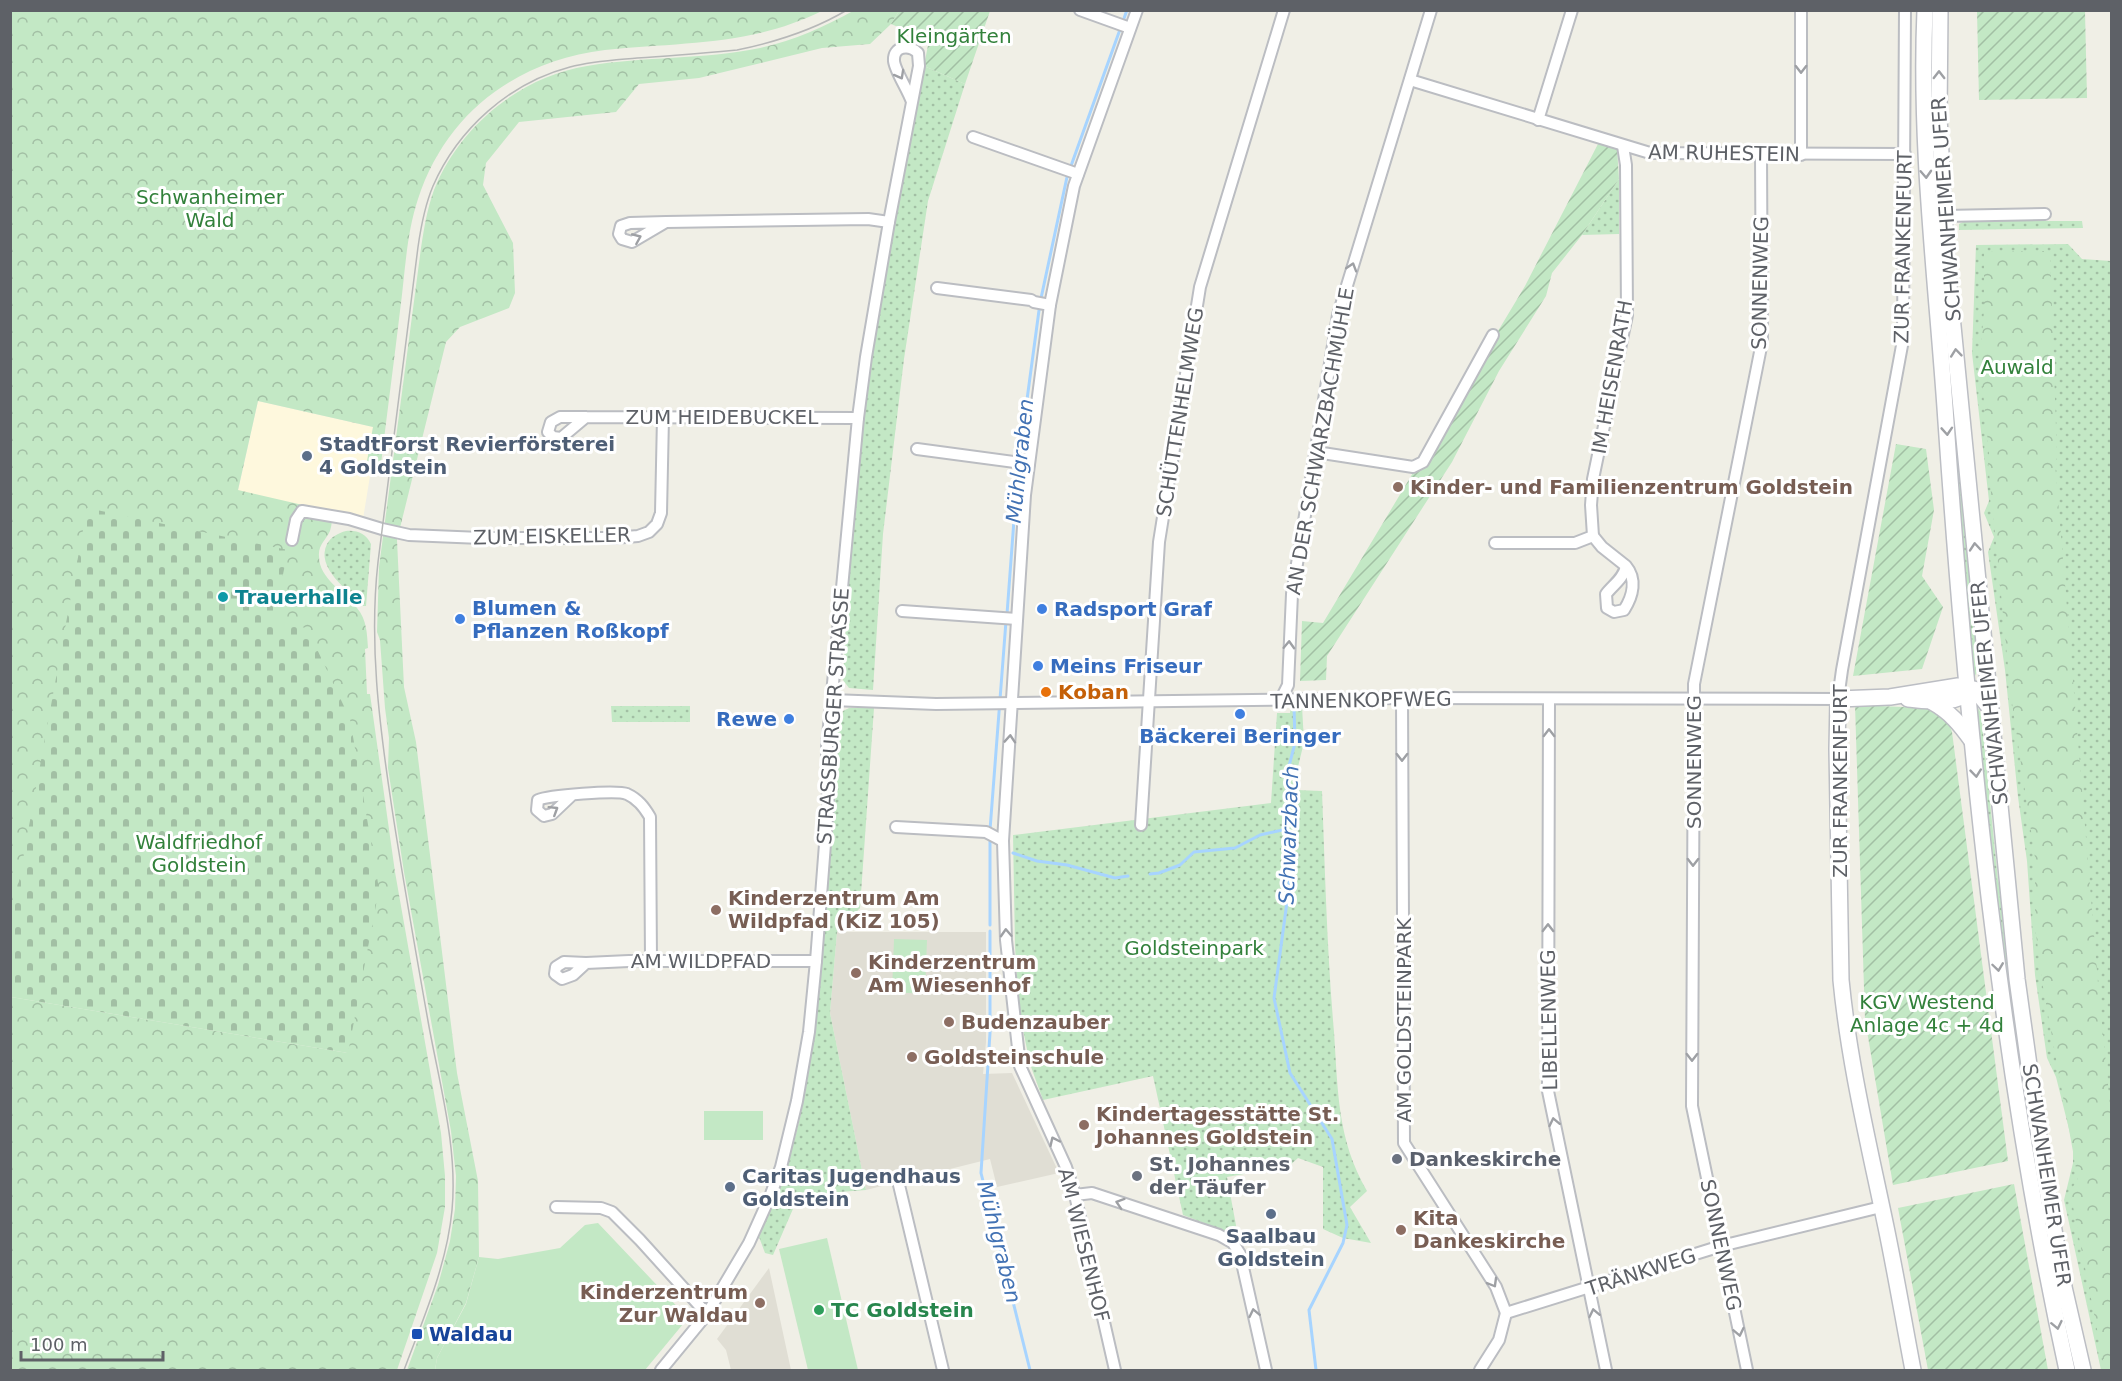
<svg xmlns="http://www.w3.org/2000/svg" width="2122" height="1381" font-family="'DejaVu Sans',sans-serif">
	<defs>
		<pattern id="grass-dots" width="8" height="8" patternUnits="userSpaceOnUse" patternTransform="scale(1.5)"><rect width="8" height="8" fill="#c3e8c5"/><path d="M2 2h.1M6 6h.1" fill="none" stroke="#a2bfa4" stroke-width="1.8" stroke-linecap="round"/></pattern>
		<pattern id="forest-crowns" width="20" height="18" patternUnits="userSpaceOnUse" patternTransform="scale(1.5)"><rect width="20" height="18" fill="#c3e8c5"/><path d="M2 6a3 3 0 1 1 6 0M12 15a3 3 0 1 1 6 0" fill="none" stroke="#a2bfa4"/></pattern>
		<pattern id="cemetery-stones" width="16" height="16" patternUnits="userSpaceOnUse" patternTransform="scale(1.5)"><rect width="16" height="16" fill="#c3e8c5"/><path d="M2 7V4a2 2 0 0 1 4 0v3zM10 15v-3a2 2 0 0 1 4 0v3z" fill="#a2bfa4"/></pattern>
		<pattern id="garden-furrows" width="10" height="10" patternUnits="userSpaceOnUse" patternTransform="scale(1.5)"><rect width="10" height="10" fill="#c3e8c5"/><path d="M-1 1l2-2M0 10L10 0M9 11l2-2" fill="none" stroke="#a2bfa4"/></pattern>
	</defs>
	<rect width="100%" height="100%" fill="#f0efe6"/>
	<path fill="#fef8dd" d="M 258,401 L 373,427 L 366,472 L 370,476 L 363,519 L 238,491 Z"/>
	<g fill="#e0ded4">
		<path d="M 837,932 L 986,932 L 986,1042 L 983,1074 L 1012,1073 L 1059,1173 L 997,1187 L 990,1159 L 866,1190 L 830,1013 Z"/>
		<path d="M 769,1268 L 791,1370 L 731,1370 L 726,1350 L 717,1339 Z"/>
	</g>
	<g fill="url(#grass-dots)">
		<path d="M 924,66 L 965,84 L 928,201 L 904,359 L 883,534 L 873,690 L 849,688 L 843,680 C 847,607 851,534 858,462 C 872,329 899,197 924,66 Z"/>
		<path d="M 1619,179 L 1619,234 L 1582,235 Z"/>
		<path d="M 2013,216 L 2026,221 L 2082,221 L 2083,228 L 1959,230 L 1959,224 L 1971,218 Z"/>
		<path d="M 1939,235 L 1980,665 L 1975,676 L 1973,676 Z"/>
		<path d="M 2068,244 L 2082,259 L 2111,261 L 2111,1370 L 2101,1370 L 2064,1200 L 2073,1163 L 2073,1145 L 2056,1077 L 2047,1058 L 2035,975 L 2027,861 L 2018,797 L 2005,670 L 1988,552 L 1994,537 L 1984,513 L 1989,501 L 1972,353 L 1976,245 Z"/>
		<path d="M 346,531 C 358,530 366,534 371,544 L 366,606 L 363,606 C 349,591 315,568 327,544 C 331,537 338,533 346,531 Z"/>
		<path d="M 1975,703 L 1981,713 L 1998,880 L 2002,895 L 2021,1056 L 2037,1167 L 2034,1168 L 2002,962 Z"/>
		<path d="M 611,706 L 690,706 L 690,722 L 612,722 Z"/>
		<path d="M 1302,706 L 1304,742 L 1297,771 L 1297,790 L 1322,791 C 1325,871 1327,952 1334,1032 C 1338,1090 1337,1139 1367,1191 L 1350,1207 L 1371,1243 L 1343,1238 L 1323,1229 L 1323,1167 L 1298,1158 L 1289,1166 L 1227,1177 L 1238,1236 L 1183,1215 L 1153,1076 L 1043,1100 L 1030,1064 L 1019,1010 L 1015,946 L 1013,835 L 1271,803 L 1277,713 L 1290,713 L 1291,707 Z"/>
		<path d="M 849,708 L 874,708 L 860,908 L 837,932 L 830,1013 L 866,1190 L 799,1195 L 773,1255 L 765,1253 L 759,1237 C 773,1203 787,1169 796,1134 C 814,1064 818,992 823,921 C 828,857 833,793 838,729 L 840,729 L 843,711 Z"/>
	</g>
	<g fill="url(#forest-crowns)">
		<path d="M 11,11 L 822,11 C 751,46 681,42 605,50 C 516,61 446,113 418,199 C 406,235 405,275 400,311 C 394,362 387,413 381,464 L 367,461 L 373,427 L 258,401 L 238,490 L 333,512 C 332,518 332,525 330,531 C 326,540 318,545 319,556 C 319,579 344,591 357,608 C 367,620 367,634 368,648 L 365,649 L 367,694 L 370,694 L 395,872 L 441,1133 L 445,1176 L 445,1207 L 437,1253 L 397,1370 L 11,1370 L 11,997 L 348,1053 L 11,925 Z"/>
		<path d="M 853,11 L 899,11 L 891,24 L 870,44 L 822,48 L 699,78 L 639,84 L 616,112 L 519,122 L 486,163 L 483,185 L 513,243 L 515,293 L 509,308 L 460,327 L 446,342 L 397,540 L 404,687 L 416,742 L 457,1073 L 478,1181 L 479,1257 L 466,1303 L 437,1358 L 435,1370 L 407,1370 L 438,1285 L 450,1241 L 455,1209 L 456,1176 L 451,1131 L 404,872 L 388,768 L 389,738 L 385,708 L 380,640 L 377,632 L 379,567 L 421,248 C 424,229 427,209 434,190 C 459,127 519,77 587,66 C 644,56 703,60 760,48 C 793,41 824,27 853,11 Z"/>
		<path d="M 2050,251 L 2057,457 L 2055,463 L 2098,983 L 2111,1115 L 2111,1370 L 2105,1370 L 2070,1191 L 2078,1179 L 2043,987 L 2035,926 L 2035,858 L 2011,696 L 1988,462 L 1989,454 L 1980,359 L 1984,311 L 1984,252 Z"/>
	</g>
	<path fill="url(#cemetery-stones)" d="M 87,508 L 288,550 L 273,623 L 307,628 L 350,719 L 379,889 L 348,1053 L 11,997 L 11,925 Z"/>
	<g fill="url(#garden-furrows)">
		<path d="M 899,11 L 990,11 L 965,84 L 924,66 L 929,40 L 891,24 Z"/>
		<path d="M 1977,11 L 2085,11 L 2087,98 L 1979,100 Z"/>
		<path d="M 1599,142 L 1617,148 L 1619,179 L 1582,235 L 1552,273 L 1546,296 L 1499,371 L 1452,462 L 1327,656 L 1326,680 L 1300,681 L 1302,621 L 1323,623 L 1525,286 Z"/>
		<path d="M 1896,444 L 1926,449 L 1934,510 L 1922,576 L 1943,607 L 1922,669 L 1853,676 Z"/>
		<path d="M 1855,705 L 1927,708 L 1946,715 L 1952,732 L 2008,1161 L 1893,1185 L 1865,1019 Z"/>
		<path d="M 2014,1184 L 2048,1370 L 1928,1370 L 1898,1208 Z"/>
	</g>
	<g fill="#c3e8c5">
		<path d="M 894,939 L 927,940 L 925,994 L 892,992 Z"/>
		<rect x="704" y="1111" width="59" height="29"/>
		<path d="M 598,1223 L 688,1318 L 645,1370 L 435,1370 L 437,1358 L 466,1304 L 479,1257 L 498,1259 L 560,1248 L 585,1225 Z"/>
		<path d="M 827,1238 L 858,1370 L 808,1370 L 779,1249 Z"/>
	</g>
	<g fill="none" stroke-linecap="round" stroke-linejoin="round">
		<g stroke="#a7d4ff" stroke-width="3">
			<path d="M 1019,459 L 1040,303 L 1067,177 L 1127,10"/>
			<path d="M 1007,614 L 1018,466"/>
			<path d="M 1294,706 L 1295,743 L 1288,770 L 1286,809 L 1289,887 L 1274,998 L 1290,1073 L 1332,1139 L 1347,1225 L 1343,1243 L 1309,1310 L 1316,1370"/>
			<path d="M 990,830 L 1006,621"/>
			<path d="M 990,836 L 990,925"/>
			<path d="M 1013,853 L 1037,861 L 1067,865 L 1115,878 L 1128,876"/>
			<path d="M 1150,874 L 1159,873 L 1180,865 L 1194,852 L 1235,848 L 1260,835 L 1287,829"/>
			<path d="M 990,931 L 990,1033 L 981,1173 L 1030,1370"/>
		</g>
		<defs>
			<g id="street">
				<path d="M 1080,10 L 1130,28"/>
				<path d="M 1801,10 L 1801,155"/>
				<path d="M 1410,80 L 1650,153 L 1905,154"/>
				<path d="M 1538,120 L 1572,10"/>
				<path d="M 973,137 L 1078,174"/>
				<path d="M 1944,216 L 2045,214"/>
				<path d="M 666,222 L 632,242 L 622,239 L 619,234 L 621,226 L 630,223 L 666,222 L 868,219 L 889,222"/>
				<path d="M 937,288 L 1031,300 L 1034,302 L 1050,305"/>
				<path d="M 586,417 L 561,438 L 553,437 L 548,432 L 551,422 L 560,417 L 586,417 L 858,418"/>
				<path d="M 917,449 L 1029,464"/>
				<path d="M 1316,452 L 1413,467 L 1423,462 L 1493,335"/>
				<path d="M 1593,536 L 1602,547 L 1626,566 C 1624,578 1613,585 1606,594 L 1607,608 L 1614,612 L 1624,610 C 1633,596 1637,579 1626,566"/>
				<path d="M 292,540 L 296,520 L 302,511 L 349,519 L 382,529 L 409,535 L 481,538 L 613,538 L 638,536 L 649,532 L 657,524 L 661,513 L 663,417"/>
				<path d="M 1495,543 L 1575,543 L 1593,536 L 1591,505 L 1593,479 L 1627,315 L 1626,165 L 1623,146"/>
				<path d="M 902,611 L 1017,619"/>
				<path d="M 1402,698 L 1404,1143 L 1496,1287 L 1506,1313"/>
				<path d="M 1549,699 L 1548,1091 L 1606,1370"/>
				<path d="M 832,700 L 936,704 L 1402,698 L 1838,699 L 1842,670 L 1903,340 L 1905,10"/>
				<path d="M 1280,701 L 1288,685 L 1292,594 L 1338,315 L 1431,10"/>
				<path d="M 572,795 L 552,814 L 544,816 L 537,810 L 538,800 C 549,795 617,790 627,794 C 638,799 644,807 650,817 L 651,961"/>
				<path d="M 1141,825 L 1159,542 L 1200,287 L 1284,10"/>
				<path d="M 896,827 L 986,832 L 1003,841"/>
				<path d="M 586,963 L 573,975 L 562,979 L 555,974 L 556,967 L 564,962 L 586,963 L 629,961 L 816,961"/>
				<path d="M 899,1185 L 943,1370"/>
				<path d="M 1075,1195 L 1092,1193 L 1219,1235 L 1233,1243 L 1240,1254 L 1266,1370"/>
				<path d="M 556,1207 L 601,1208 L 612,1212 L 640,1240 L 707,1314"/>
				<path d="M 1506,1313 L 1721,1246 L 1881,1207"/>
				<path d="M 661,1370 L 707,1314 L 749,1243 L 771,1194 L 781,1167 L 797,1101 L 809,1032 L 816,961 L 828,805 L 827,747 L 858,418 L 866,357 L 889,222 L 919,66 L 918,53 C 909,44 893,46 894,61 C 895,71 908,90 912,102"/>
				<path d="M 1115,1370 L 1075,1195 L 1066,1167 L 1020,1066 L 1006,940 L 1003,841 L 1025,495 L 1050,305 L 1074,186 L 1137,10"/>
				<path d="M 1480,1370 L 1499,1340 L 1506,1313"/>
				<path d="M 1747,1370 L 1692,1106 L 1694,699 L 1694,684 L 1762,342 L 1761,155"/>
			</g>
			<g id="secondary">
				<path d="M 1925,10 C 1919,150 1937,284 1946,422 C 1968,740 1999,1059 2067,1370"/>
				<path d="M 1940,10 L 1939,117 L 1947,265 L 2017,979 L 2044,1173 L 2064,1287 L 2083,1370"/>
				<path d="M 1908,699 C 1930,701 1956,706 1974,689"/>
				<path d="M 1932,702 C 1950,712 1960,724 1972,741"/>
				<path d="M 1913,1370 C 1904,1323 1896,1275 1886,1227 C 1869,1145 1849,1063 1841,980 L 1837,749 L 1838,699 L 1890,697 L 1958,686 C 1974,687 1982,697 1991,710"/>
			</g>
		</defs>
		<use href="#street" stroke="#bbbdc2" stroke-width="14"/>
		<use href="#secondary" stroke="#bcbec4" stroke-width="18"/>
		<use href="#street" stroke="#fff" stroke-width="10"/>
		<use href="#secondary" stroke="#fff" stroke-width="15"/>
		<path stroke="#b7b8b8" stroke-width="1.5" d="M 404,1370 C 423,1319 447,1265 452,1210 C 458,1147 439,1083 428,1021 C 415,948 402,875 391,802 C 379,722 369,642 378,562 L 418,247 C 421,226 425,205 433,186 C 458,129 509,83 570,67 C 592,61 615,60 637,58 C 671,56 704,53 737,50 C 776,42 812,31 847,10"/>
	</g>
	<defs><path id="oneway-chevron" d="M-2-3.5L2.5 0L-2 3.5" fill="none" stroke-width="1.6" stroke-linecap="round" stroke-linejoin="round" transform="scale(1.5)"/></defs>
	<g stroke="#9ea0a4">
		<use href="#oneway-chevron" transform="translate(1801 69) rotate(90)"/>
		<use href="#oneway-chevron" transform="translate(900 75) rotate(61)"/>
		<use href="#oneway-chevron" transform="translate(1939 75) rotate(-90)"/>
		<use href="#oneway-chevron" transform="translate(1926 174) rotate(87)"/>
		<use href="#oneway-chevron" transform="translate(637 238) rotate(-23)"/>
		<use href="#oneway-chevron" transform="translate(1352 267) rotate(-73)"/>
		<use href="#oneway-chevron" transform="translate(1956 353) rotate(-96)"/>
		<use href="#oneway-chevron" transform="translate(1947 431) rotate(86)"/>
		<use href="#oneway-chevron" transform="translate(1975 547) rotate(-95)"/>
		<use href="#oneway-chevron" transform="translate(1289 645) rotate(-88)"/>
		<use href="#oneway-chevron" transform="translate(1549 733) rotate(-90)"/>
		<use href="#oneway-chevron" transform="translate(1010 739) rotate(-86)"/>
		<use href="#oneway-chevron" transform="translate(1402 757) rotate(90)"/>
		<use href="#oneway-chevron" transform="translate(1976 773) rotate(84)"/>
		<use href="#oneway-chevron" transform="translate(554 810) rotate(-32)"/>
		<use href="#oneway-chevron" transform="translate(1693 862) rotate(90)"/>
		<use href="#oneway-chevron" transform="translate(1548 928) rotate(-90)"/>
		<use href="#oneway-chevron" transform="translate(1006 933) rotate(-93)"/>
		<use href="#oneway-chevron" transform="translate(1998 967) rotate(82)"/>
		<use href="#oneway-chevron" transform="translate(1692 1057) rotate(90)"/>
		<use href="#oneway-chevron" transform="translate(1554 1122) rotate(-102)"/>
		<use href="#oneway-chevron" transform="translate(1054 1141) rotate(-115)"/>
		<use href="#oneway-chevron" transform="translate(1120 1203) rotate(-162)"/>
		<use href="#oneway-chevron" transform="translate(1493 1283) rotate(60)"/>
		<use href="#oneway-chevron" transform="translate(1254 1313) rotate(-102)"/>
		<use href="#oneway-chevron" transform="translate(1594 1313) rotate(-102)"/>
		<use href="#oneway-chevron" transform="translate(2057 1325) rotate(78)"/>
		<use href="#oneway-chevron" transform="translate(1739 1332) rotate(78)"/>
	</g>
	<g fill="#5c6f8a" stroke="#fff" stroke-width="2">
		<circle cx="307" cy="456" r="6"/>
		<circle cx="730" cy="1187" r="6"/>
		<circle cx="1271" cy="1214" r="6"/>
	</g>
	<g fill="#8d6e63" stroke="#fff" stroke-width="2">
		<circle cx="1398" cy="487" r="6"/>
		<circle cx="716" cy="910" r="6"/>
		<circle cx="856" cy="973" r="6"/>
		<circle cx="949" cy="1022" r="6"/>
		<circle cx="912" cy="1057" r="6"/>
		<circle cx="1084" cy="1125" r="6"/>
		<circle cx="1401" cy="1230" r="6"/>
		<circle cx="760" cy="1303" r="6"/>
	</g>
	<circle fill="#0f9aa8" stroke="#fff" stroke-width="2" cx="223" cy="597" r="6"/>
	<g fill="#3f7fe0" stroke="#fff" stroke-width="2">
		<circle cx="1042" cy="609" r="6"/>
		<circle cx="460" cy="619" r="6"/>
		<circle cx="1038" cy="666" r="6"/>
		<circle cx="1240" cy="714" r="6"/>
		<circle cx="789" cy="719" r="6"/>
	</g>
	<circle fill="#e8710a" stroke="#fff" stroke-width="2" cx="1046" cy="692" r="6"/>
	<g fill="#6b7280" stroke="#fff" stroke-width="2">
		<circle cx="1397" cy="1159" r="6"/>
		<circle cx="1137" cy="1176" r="6"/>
	</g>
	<circle fill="#2e9e5b" stroke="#fff" stroke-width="2" cx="819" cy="1310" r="6"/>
	<rect fill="#1a4fb4" stroke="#fff" stroke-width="2" x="411" y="1328" width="12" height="12" rx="3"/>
	<g text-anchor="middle" stroke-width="6" stroke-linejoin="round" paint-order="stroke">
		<g font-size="20" fill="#32813b" stroke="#fff">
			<text x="954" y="43">Kleingärten</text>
			<text x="210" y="204">Schwanheimer<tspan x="210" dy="23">Wald</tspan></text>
			<text x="2017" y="374">Auwald</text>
			<text x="199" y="849">Waldfriedhof<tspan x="199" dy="23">Goldstein</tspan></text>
			<text x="1194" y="955">Goldsteinpark</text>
			<text x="1927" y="1009">KGV Westend<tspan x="1927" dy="23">Anlage 4c + 4d</tspan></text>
		</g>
		<g font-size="20" fill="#5e6167" stroke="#fff">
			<text transform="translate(1724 153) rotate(1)" y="7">AM RUHESTEIN</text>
			<text transform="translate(1946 209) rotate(-94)" y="7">SCHWANHEIMER UFER</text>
			<text transform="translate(1903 247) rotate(-89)" y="7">ZUR FRANKENFURT</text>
			<text transform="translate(1760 283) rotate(-89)" y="7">SONNENWEG</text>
			<text transform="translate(1612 377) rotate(-80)" y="7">IM HEISENRATH</text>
			<text transform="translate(1180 412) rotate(-81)" y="7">SCHÜTTENHELMWEG</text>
			<text x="722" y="424">ZUM HEIDEBUCKEL</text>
			<text transform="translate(1320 441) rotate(-80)" y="7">AN DER SCHWARZBACHMÜHLE</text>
			<text transform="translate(552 536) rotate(-1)" y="7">ZUM EISKELLER</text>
			<text transform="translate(1989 693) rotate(-96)" y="7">SCHWANHEIMER UFER</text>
			<text transform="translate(1361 700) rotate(-1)" y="7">TANNENKOPFWEG</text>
			<text transform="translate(833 716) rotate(-86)" y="7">STRASSBURGER STRASSE</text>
			<text transform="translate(1694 762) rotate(-90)" y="7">SONNENWEG</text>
			<text transform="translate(1840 781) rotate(-90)" y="7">ZUR FRANKENFURT</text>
			<text x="701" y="968">AM WILDPFAD</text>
			<text transform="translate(1404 1020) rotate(-90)" y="7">AM GOLDSTEINPARK</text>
			<text transform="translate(1549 1020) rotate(-91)" y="7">LIBELLENWEG</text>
			<text transform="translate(2047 1175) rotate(81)" y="7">SCHWANHEIMER UFER</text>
			<text transform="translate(1084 1245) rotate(76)" y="7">AM WIESENHOF</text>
			<text transform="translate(1721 1245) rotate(78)" y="7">SONNENWEG</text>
			<text transform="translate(1641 1272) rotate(-18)" y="7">TRÄNKWEG</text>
		</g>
		<g font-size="20" font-weight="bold" fill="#4e5e75" stroke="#fff" text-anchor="start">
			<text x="319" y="451">StadtForst Revierförsterei<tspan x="319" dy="23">4 Goldstein</tspan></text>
			<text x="742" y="1183">Caritas Jugendhaus<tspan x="742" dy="23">Goldstein</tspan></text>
			<text x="1271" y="1243" text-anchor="middle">Saalbau<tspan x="1271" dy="23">Goldstein</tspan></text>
		</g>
		<g font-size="20" font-weight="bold" fill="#785e54" stroke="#fff" text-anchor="start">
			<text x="1410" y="494">Kinder- und Familienzentrum Goldstein</text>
			<text x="728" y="905">Kinderzentrum Am<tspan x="728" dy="23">Wildpfad (KiZ 105)</tspan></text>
			<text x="868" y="969">Kinderzentrum<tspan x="868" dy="23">Am Wiesenhof</tspan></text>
			<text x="961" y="1029">Budenzauber</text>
			<text x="924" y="1064">Goldsteinschule</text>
			<text x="1096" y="1121">Kindertagesstätte St.<tspan x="1096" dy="23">Johannes Goldstein</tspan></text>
			<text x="1413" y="1225">Kita<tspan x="1413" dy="23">Dankeskirche</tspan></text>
			<text x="748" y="1299" text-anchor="end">Kinderzentrum<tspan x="748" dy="23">Zur Waldau</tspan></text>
		</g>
		<g font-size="20" font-weight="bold" fill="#0d838f" stroke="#fff" text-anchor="start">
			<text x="235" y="604">Trauerhalle</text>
		</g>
		<g font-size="20" font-weight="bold" fill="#366cbe" stroke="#fff" text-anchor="start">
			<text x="472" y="615">Blumen &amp;<tspan x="472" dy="23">Pflanzen Roßkopf</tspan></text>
			<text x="1054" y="616">Radsport Graf</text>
			<text x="1050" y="673">Meins Friseur</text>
			<text x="777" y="726" text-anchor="end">Rewe</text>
			<text x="1240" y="743" text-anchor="middle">Bäckerei Beringer</text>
		</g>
		<g font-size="20" font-weight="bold" fill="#c56008" stroke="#fff" text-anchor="start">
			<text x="1058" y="699">Koban</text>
		</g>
		<g font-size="20" font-weight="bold" fill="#5b616d" stroke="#fff" text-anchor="start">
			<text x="1409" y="1166">Dankeskirche</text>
			<text x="1149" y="1171">St. Johannes<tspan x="1149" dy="23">der Täufer</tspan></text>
		</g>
		<g font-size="20" font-weight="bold" fill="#27864d" stroke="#fff" text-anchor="start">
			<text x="831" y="1317">TC Goldstein</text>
		</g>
		<g font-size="20" font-weight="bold" fill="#164399" stroke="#fff" text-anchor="start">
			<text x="429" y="1341">Waldau</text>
		</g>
		<g font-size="21" font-style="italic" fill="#4272b4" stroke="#fff">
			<text transform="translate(1020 461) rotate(-84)" y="7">Mühlgraben</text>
			<text transform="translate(1289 835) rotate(-88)" y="7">Schwarzbach</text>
			<text transform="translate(999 1242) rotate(76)" y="7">Mühlgraben</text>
		</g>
	</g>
	<rect width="2122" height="1381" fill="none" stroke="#5e6167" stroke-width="24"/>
	<path d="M21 1351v9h142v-9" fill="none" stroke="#5e6167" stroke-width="3"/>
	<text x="30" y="1351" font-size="18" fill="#5e6167" stroke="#ffffff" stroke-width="4.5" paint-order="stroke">100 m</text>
</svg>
